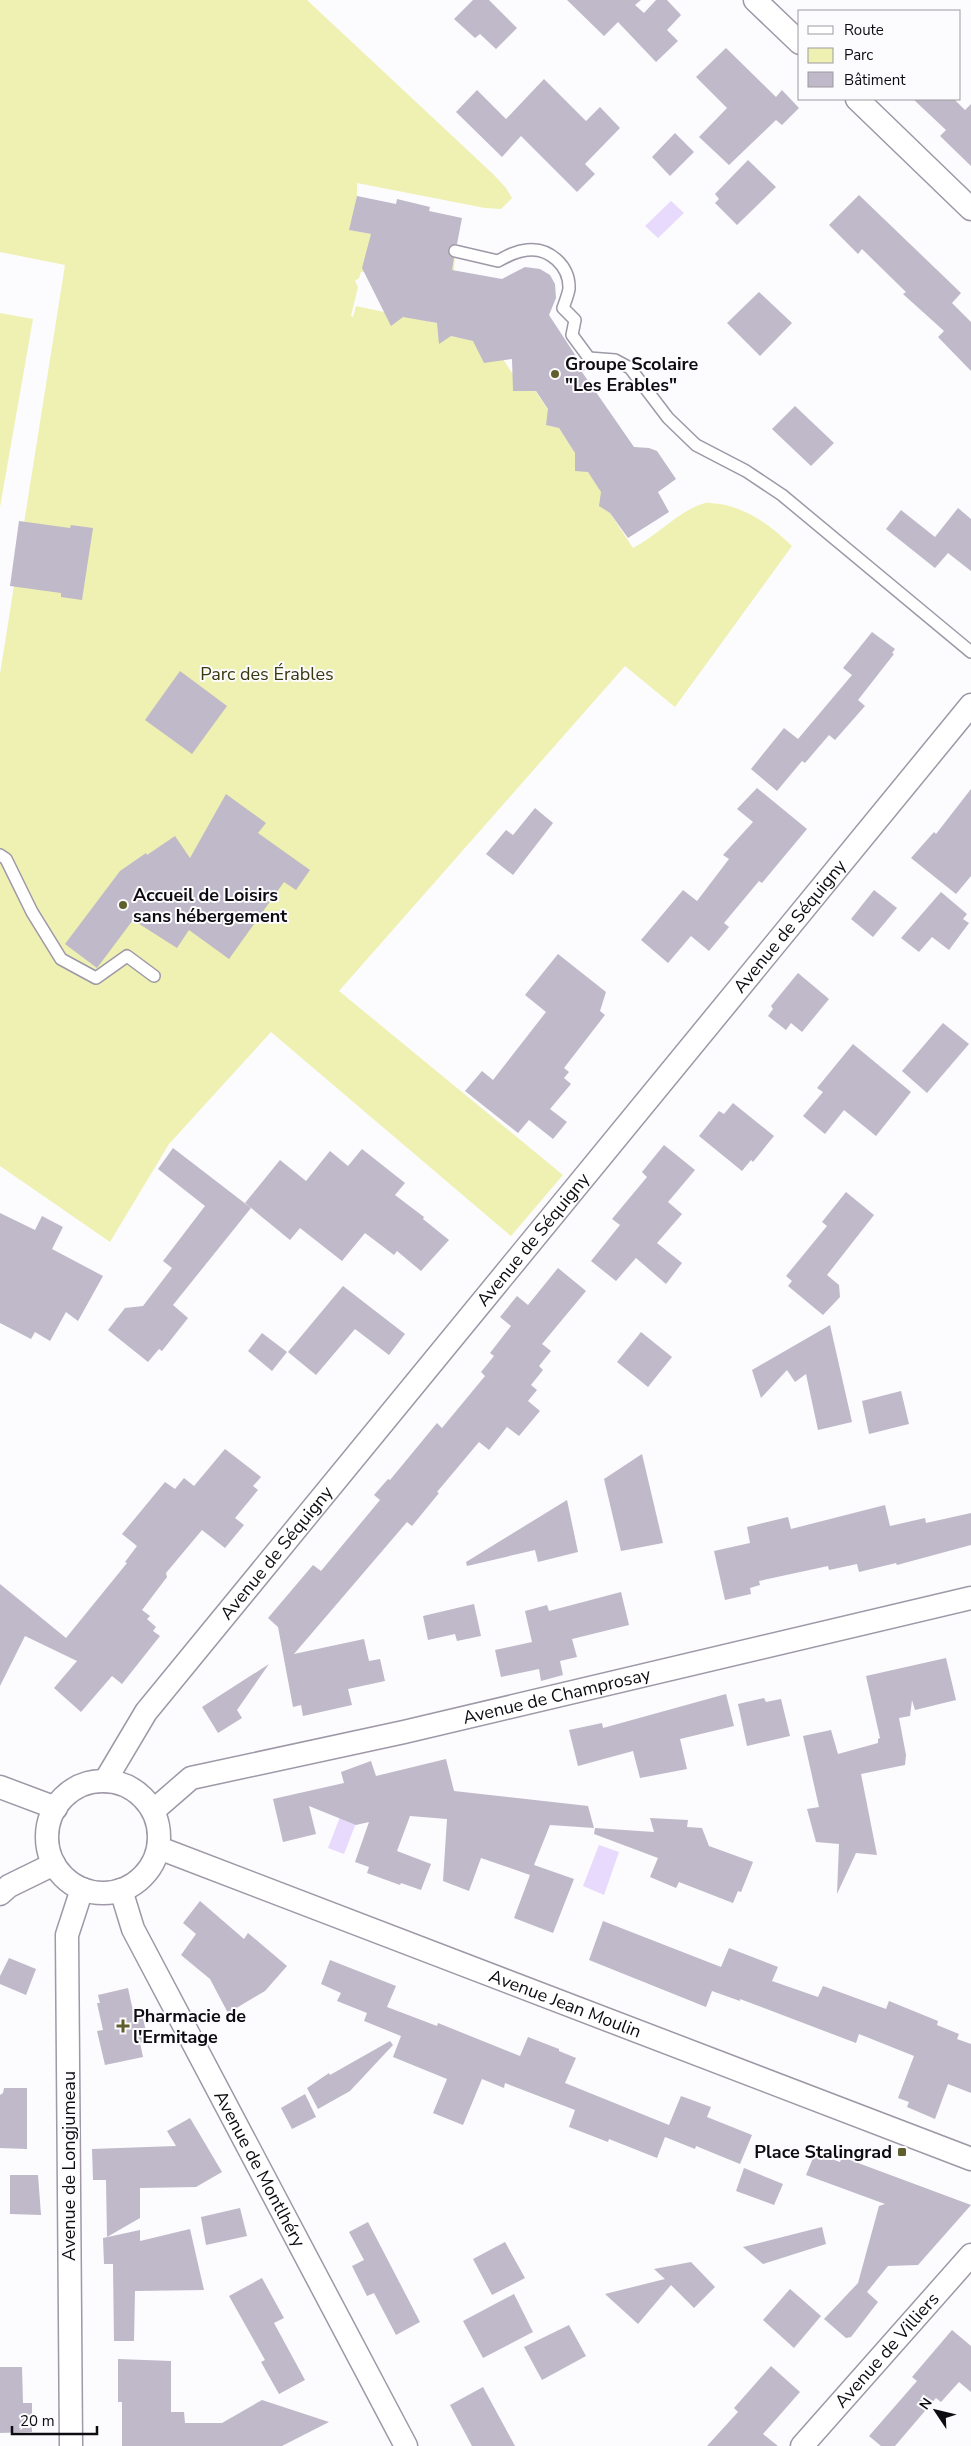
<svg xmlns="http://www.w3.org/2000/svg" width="971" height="2446" font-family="'Nunito Sans',sans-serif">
	<rect width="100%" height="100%" fill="#fcfbfe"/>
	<g fill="#eff1b2">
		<path d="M 0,0 L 307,0 L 493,174 L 506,188 L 512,198 L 501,209 L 485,208 L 357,183 L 357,196 L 350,230 L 455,251 L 454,273 L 361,272 L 359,278 L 355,281 L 358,287 L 351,316 L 353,317 L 356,306 L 440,324 L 451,336 L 483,343 L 480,355 L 484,361 L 501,356 L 516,379 L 513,387 L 532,386 L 551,414 L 547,424 L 553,427 L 557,425 L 579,459 L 576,469 L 580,471 L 587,470 L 604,496 L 600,500 L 601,507 L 608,510 L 633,548 C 657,536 678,511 705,503 C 709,502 715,504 720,504 C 749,509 771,526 792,546 L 675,707 L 625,666 L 339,991 L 563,1175 L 511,1236 L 271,1032 L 169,1144 L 110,1242 L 0,1166 L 0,674 L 65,265 L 0,252 Z"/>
		<path d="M 0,313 L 33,319 L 0,507 Z"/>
	</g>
	<g fill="#e8dafc">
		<path d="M 671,201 L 684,213 L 658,238 L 645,226 Z"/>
		<path d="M 340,1817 L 356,1823 L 344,1854 L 328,1848 Z"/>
		<path d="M 599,1845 L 619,1852 L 604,1895 L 583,1886 Z"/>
	</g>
	<g fill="#bfb9c9">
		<path d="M 473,0 L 489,0 L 517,28 L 496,49 L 480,34 L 475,38 L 454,19 Z"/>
		<path d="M 567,0 L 641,0 L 635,5 L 644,13 L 656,0 L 667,0 L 681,15 L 667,30 L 678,41 L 656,62 L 618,22 L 604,36 Z"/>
		<path d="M 726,48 L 776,97 L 782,90 L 799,108 L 782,125 L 776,120 L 729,165 L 699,137 L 727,108 L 696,77 Z"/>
		<path d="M 544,79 L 586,121 L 600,107 L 620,128 L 585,164 L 595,174 L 577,192 L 521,136 L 502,157 L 456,112 L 477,90 L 506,119 Z"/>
		<path d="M 913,99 L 954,99 L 965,110 L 971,104 L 971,166 L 940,136 L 946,130 Z"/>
		<path d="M 675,133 L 694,152 L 670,176 L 652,157 Z"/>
		<path d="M 748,160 L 776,187 L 737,225 L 715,203 L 719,199 L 715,194 Z"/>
		<path d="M 859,195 L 961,293 L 952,303 L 971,322 L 971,371 L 938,337 L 944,331 L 903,294 L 906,292 L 862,249 L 858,254 L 829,225 Z"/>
		<path d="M 357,196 L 396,204 L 397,199 L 430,207 L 429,211 L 462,218 L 457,244 L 450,246 L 448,250 L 450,256 L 454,258 L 452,270 L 502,279 L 525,267 L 540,269 L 550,275 L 555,284 L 556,298 L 549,315 L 585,370 L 582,372 L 634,447 L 649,448 L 657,451 L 676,479 L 658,492 L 669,512 L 628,538 L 610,513 L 599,506 L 601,492 L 588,472 L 575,471 L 575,453 L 559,428 L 546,425 L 548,409 L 536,391 L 513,391 L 512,359 L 484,363 L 473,341 L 451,336 L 439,344 L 437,323 L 403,317 L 391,326 L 362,268 L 371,234 L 349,230 Z"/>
		<path d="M 759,292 L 792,323 L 760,356 L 727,323 Z"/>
		<path d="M 795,406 L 834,443 L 811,466 L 772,429 Z"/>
		<path d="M 958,508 L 971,519 L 971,571 L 948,553 L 935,568 L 886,529 L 901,510 L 935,537 Z"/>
		<path d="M 19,521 L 70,528 L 71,525 L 93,528 L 82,600 L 61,597 L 61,593 L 10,586 Z"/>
		<path d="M 872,632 L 895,649 L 892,653 L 894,654 L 858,700 L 865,706 L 835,740 L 829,735 L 805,763 L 802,761 L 777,791 L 751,769 L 784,728 L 798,739 L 852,675 L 843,668 Z"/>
		<path d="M 180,671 L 227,706 L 192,754 L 145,720 Z"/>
		<path d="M 757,788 L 807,829 L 762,883 L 759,881 L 724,923 L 729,927 L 709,951 L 691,936 L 668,963 L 641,940 L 683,890 L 697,901 L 729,859 L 723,855 L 753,822 L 737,809 Z"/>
		<path d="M 971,789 L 971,876 L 956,894 L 911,858 L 934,832 L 936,834 Z"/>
		<path d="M 226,794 L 266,823 L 258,833 L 310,870 L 296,890 L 284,882 L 229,959 L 189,930 L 177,948 L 133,920 L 97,968 L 65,944 L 120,871 L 146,853 L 147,855 L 175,836 L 190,858 Z"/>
		<path d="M 535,808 L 553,823 L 513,875 L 486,854 L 506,830 L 513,835 Z"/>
		<path d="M 874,890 L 897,908 L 873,937 L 851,919 Z"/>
		<path d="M 941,892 L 967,914 L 963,919 L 969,923 L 949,950 L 932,937 L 919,952 L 901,938 Z"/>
		<path d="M 558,954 L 606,992 L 600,1011 L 605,1015 L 564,1068 L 569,1072 L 564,1078 L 571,1084 L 550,1109 L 567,1122 L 553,1139 L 529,1120 L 518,1133 L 465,1091 L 482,1071 L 493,1080 L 546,1012 L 525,995 Z"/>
		<path d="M 798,973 L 829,999 L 802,1032 L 791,1023 L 786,1030 L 768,1016 L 773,1009 L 771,1006 Z"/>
		<path d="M 943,1023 L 969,1044 L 927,1093 L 902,1071 Z"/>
		<path d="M 853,1044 L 911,1092 L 876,1136 L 844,1110 L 825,1134 L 803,1116 L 823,1092 L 817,1088 Z"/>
		<path d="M 733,1103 L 774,1136 L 753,1162 L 751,1160 L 742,1171 L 699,1136 L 719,1111 L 724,1114 Z"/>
		<path d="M 664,1145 L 695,1170 L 668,1202 L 682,1214 L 657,1243 L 682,1263 L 666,1284 L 636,1258 L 616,1281 L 591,1261 L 620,1225 L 612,1219 L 647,1177 L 642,1172 Z"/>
		<path d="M 173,1148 L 251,1208 L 173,1305 L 188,1318 L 162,1351 L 159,1349 L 148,1362 L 108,1330 L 125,1308 L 143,1306 L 172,1268 L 163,1261 L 205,1206 L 158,1169 Z"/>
		<path d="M 362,1149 L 405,1183 L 395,1195 L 424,1217 L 423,1219 L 449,1240 L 421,1271 L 397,1251 L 394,1255 L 365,1233 L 342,1261 L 300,1228 L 290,1240 L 245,1203 L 280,1160 L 306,1181 L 330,1151 L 348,1166 Z"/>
		<path d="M 846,1192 L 874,1215 L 827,1275 L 839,1285 L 840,1297 L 823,1315 L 788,1286 L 792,1281 L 786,1276 L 827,1226 L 822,1222 Z"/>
		<path d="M 0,1213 L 35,1230 L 42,1216 L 63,1227 L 52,1249 L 103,1276 L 78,1321 L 66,1312 L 50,1341 L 35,1332 L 31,1339 L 0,1323 Z"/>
		<path d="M 558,1268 L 586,1291 L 542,1344 L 551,1351 L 539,1366 L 543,1370 L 531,1385 L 537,1390 L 528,1401 L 540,1411 L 519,1436 L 507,1427 L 489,1450 L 479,1442 L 437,1492 L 439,1493 L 412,1526 L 407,1522 L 294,1654 L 364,1639 L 369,1661 L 380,1659 L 385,1681 L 348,1689 L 352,1705 L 303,1716 L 301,1705 L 293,1707 L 278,1627 L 268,1618 L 313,1565 L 321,1571 L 380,1500 L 374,1495 L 388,1479 L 390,1480 L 437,1423 L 442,1428 L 485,1376 L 481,1372 L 494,1356 L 490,1353 L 511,1326 L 500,1317 L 517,1296 L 528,1305 Z"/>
		<path d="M 343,1286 L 405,1334 L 389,1355 L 355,1329 L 316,1375 L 288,1352 Z"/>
		<path d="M 830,1325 L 852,1422 L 818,1430 L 806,1374 L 795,1382 L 787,1370 L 761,1398 L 752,1370 Z"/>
		<path d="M 641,1332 L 672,1357 L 648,1387 L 617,1362 Z"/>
		<path d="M 262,1333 L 287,1352 L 272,1371 L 248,1351 Z"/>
		<path d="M 901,1391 L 909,1424 L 869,1434 L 862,1401 Z"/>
		<path d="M 225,1449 L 261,1477 L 253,1486 L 258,1490 L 235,1518 L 244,1525 L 225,1548 L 202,1530 L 166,1573 L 167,1577 L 142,1610 L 150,1616 L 147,1619 L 156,1627 L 153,1631 L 160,1636 L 122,1684 L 112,1676 L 81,1712 L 54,1688 L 77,1661 L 25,1636 L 0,1686 L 0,1584 L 66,1638 L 127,1563 L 125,1562 L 137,1546 L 122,1534 L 165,1482 L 175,1489 L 184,1478 L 194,1486 Z"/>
		<path d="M 642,1454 L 663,1543 L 621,1551 L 604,1479 Z"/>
		<path d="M 567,1500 L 578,1552 L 538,1562 L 535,1550 L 467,1566 L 466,1562 Z"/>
		<path d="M 885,1505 L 890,1526 L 925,1518 L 926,1523 L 971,1513 L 971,1545 L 897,1565 L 896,1563 L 859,1572 L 857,1564 L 829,1570 L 828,1566 L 759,1581 L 760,1585 L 750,1588 L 751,1594 L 725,1600 L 714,1551 L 750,1543 L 747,1527 L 788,1517 L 791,1529 Z"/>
		<path d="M 621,1592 L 629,1625 L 572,1639 L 577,1657 L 560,1661 L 563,1675 L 541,1681 L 539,1669 L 501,1677 L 495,1650 L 532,1642 L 525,1611 L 547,1605 L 549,1611 Z"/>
		<path d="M 474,1604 L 481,1636 L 457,1641 L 455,1634 L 428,1640 L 423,1616 Z"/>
		<path d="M 946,1658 L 956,1700 L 915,1710 L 912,1700 L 910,1716 L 899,1718 L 906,1755 L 905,1765 L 861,1774 L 877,1855 L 856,1853 L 837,1894 L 839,1844 L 816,1842 L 807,1809 L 819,1807 L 803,1736 L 831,1730 L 838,1754 L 878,1743 L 878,1739 L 880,1738 L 866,1676 Z"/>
		<path d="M 269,1664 L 237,1710 L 242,1718 L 218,1733 L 202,1707 Z"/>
		<path d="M 726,1694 L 734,1726 L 680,1739 L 687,1769 L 640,1778 L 633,1751 L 578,1766 L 569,1730 L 602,1723 L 603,1728 Z"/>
		<path d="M 764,1698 L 766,1702 L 781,1699 L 790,1736 L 747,1746 L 738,1704 Z"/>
		<path d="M 446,1759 L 454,1791 L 588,1806 L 594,1828 L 550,1825 L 534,1865 L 574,1879 L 553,1933 L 514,1918 L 530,1875 L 481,1858 L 469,1891 L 443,1881 L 447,1819 L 410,1816 L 397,1851 L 431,1864 L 421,1890 L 401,1883 L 400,1885 L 367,1873 L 369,1867 L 355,1862 L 369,1822 L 356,1825 L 309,1806 L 316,1834 L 283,1842 L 273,1799 L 344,1783 L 341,1772 L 371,1761 L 376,1776 Z"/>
		<path d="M 650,1818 L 688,1820 L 687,1827 L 702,1828 L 709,1846 L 753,1862 L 741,1892 L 738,1891 L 733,1903 L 679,1882 L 676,1888 L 650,1877 L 658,1858 L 594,1834 L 595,1828 L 654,1832 Z"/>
		<path d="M 200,1901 L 244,1939 L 248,1933 L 287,1966 L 265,1991 L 228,2013 L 210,1979 L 181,1955 L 196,1934 L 183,1923 Z"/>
		<path d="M 603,1921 L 721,1967 L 729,1948 L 778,1967 L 772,1981 L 818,1997 L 823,1986 L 886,2009 L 889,2001 L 938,2021 L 937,2025 L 959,2034 L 957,2039 L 971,2044 L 971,2093 L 948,2084 L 935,2119 L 907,2107 L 909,2102 L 898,2098 L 914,2056 L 859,2034 L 856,2043 L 740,1999 L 740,2001 L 712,1991 L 706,2007 L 589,1960 Z"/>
		<path d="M 9,1958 L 36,1969 L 26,1995 L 0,1984 L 0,1976 Z"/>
		<path d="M 330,1960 L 396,1986 L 387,2007 L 437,2026 L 438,2023 L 520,2056 L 528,2037 L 559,2049 L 559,2051 L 576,2058 L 565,2083 L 669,2125 L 681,2096 L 711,2107 L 707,2117 L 752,2135 L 740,2164 L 696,2146 L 695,2149 L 665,2137 L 657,2158 L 609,2139 L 608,2142 L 569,2127 L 575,2110 L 505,2083 L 504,2088 L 482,2079 L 463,2125 L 433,2113 L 447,2079 L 393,2057 L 401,2036 L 364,2021 L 367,2013 L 337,2001 L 341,1993 L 321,1984 Z"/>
		<path d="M 128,1988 L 133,2011 L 141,2009 L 148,2041 L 140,2043 L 143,2057 L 105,2065 L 97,2031 L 103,2030 L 97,2003 L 100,2003 L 98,1995 Z"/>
		<path d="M 390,2041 L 393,2045 L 350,2091 L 318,2109 L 307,2088 L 329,2073 L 330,2075 Z"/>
		<path d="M 4,2088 L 27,2088 L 27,2149 L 0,2148 L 0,2095 L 3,2093 Z"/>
		<path d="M 305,2094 L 316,2117 L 292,2129 L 281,2108 Z"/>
		<path d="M 190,2118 L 222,2172 L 196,2187 L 140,2188 L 140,2218 L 107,2237 L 106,2180 L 93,2180 L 92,2149 L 176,2146 L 167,2131 Z"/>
		<path d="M 815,2153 L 840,2162 L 842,2157 L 971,2205 L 918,2265 L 888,2266 L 867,2292 L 878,2302 L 851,2337 L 846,2338 L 824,2319 L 858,2283 L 879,2206 L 885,2204 L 806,2175 Z"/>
		<path d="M 744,2168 L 783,2184 L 774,2205 L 736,2191 Z"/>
		<path d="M 10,2175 L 38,2175 L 41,2215 L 10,2214 Z"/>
		<path d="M 240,2208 L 247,2236 L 206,2245 L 201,2217 Z"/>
		<path d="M 368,2222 L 420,2322 L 396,2335 L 374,2293 L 367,2296 L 352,2266 L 364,2260 L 349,2232 Z"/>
		<path d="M 822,2227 L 826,2244 L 763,2264 L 743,2247 Z"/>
		<path d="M 190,2229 L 204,2290 L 135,2291 L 134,2341 L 114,2341 L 113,2264 L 104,2264 L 103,2238 L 140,2230 L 140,2241 Z"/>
		<path d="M 505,2242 L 525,2278 L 492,2295 L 473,2259 Z"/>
		<path d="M 691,2262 L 715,2287 L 694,2308 L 671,2285 L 638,2324 L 605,2294 L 665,2279 L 654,2269 Z"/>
		<path d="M 262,2278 L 284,2318 L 274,2323 L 305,2380 L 279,2394 L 261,2362 L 265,2360 L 229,2296 Z"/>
		<path d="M 790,2289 L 821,2316 L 794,2348 L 763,2320 Z"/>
		<path d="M 514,2294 L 533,2332 L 483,2358 L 463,2321 Z"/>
		<path d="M 569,2325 L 586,2356 L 542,2380 L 524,2347 Z"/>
		<path d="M 952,2330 L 971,2346 L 971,2392 L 959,2382 L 941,2402 L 936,2398 L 895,2446 L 881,2446 L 869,2436 L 917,2381 L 912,2377 Z"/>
		<path d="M 118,2359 L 171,2361 L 171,2412 L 184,2412 L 185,2423 L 222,2423 L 262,2400 L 329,2422 L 282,2446 L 122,2446 L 122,2402 L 118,2402 Z"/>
		<path d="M 771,2366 L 800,2392 L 763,2434 L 778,2446 L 707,2446 L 738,2412 L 734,2408 Z"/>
		<path d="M 0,2367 L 22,2367 L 23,2403 L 32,2403 L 32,2432 L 0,2433 Z"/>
		<path d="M 483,2387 L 515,2446 L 472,2446 L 450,2405 Z"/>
	</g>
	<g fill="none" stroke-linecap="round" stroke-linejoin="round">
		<defs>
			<g id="lane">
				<path d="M 455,251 L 498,261 C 507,256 516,251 527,250 C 549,247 570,266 569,289 C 568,295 565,302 563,308 L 575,320 L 572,335 L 589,358 L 615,360 L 630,368 L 668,418 L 696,445 L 746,471 L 782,495 L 971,652"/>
				<path d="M 0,855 L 6,859 L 32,912 L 61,959 L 96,978 L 127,956 L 154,976"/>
			</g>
			<g id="street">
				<path d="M 755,0 L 800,43"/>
				<path d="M 857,99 L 971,209"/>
				<path id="s1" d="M 105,1781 L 146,1712 L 971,705"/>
				<circle cx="103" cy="1837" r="56"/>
				<path d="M 0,1787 L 56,1808"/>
				<path id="s2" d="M 153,1811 L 191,1778 L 404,1732 L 971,1598"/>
				<path id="s3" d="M 159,1848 L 971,2159"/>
				<path id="s4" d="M 121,1890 L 133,1929 L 406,2446"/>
				<path d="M 0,1894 L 9,1886 L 54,1864"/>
				<path d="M 71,2446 L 67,1935 L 82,1889"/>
				<path id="s5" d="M 802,2446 L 971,2255"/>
			</g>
		</defs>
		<use href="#lane" stroke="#9e98a7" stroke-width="14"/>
		<use href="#street" stroke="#9e98a7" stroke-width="25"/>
		<use href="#lane" stroke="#fff" stroke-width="11"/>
		<use href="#street" stroke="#fff" stroke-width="22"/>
	</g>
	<g fill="#5e5f2c" stroke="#fcfbfe" stroke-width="2">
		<circle cx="555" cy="374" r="5"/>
		<circle cx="123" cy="905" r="5"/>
		<path d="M120.5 2018.5h5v5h5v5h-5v5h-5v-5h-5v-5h5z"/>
		<rect x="897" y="2147" width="10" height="10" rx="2.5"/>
	</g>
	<g text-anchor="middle" stroke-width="4" stroke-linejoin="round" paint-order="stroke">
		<g font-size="18" font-weight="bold" fill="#0e0c11" stroke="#fcfbfe" text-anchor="start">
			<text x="565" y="370">Groupe Scolaire<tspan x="565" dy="21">"Les Erables"</tspan></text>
			<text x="133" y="901">Accueil de Loisirs<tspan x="133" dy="21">sans hébergement</tspan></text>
			<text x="133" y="2022">Pharmacie de<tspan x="133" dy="21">l'Ermitage</tspan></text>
			<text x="892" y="2158" text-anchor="end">Place Stalingrad</text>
		</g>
		<g font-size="18" fill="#38380f" stroke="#fcfbfe">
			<text x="267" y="680">Parc des Érables</text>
		</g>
		<g font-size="18" fill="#0e0c11" stroke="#fcfbfe">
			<text dy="6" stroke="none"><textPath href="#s1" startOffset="1096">Avenue de Séquigny</textPath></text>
			<text dy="6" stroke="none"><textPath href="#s1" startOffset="691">Avenue de Séquigny</textPath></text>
			<text dy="6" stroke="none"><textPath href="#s1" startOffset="286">Avenue de Séquigny</textPath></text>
			<text dy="6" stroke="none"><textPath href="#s2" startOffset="425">Avenue de Champrosay</textPath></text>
			<text dy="6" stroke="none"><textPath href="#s3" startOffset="435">Avenue Jean Moulin</textPath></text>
			<text transform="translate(69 2166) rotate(-90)" y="6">Avenue de Longjumeau</text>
			<text dy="6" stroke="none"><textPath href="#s4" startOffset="312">Avenue de Montlhéry</textPath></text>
			<text dy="6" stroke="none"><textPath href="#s5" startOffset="128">Avenue de Villiers</textPath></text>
		</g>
	</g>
	<rect x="798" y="10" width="162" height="90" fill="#fcfbfe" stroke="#9d9b9f"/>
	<rect x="808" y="26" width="25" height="8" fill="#ffffff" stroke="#9d9b9f"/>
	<text x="844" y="35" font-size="15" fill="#0e0c11">Route</text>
	<rect x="808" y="48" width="25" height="15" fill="#eff1b2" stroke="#9d9b9f"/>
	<text x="844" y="60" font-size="15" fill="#0e0c11">Parc</text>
	<rect x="808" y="72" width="25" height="15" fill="#bfb9c9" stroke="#9d9b9f"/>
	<text x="844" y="85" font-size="15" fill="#0e0c11">Bâtiment</text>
	<g transform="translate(936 2411) rotate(305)" stroke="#fcfbfe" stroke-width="4" paint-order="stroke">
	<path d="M0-4L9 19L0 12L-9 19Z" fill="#0e0c11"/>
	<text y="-8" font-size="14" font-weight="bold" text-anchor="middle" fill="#0e0c11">N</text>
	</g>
	<path d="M12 2426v8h85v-8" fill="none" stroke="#0e0c11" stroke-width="2.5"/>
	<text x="20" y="2426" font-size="15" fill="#0e0c11" stroke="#fcfbfe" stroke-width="4" paint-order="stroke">20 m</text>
</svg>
